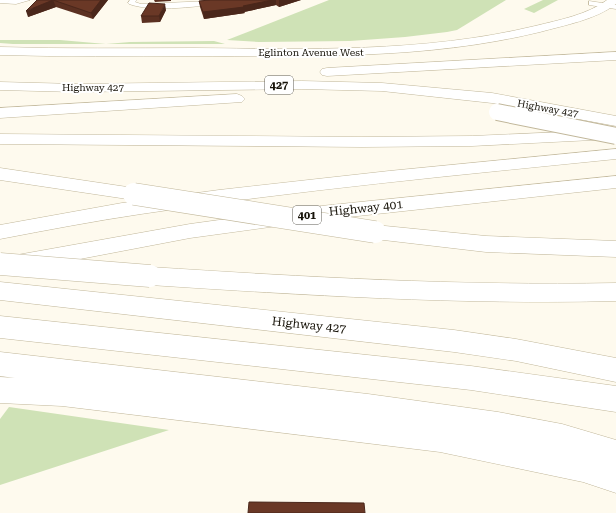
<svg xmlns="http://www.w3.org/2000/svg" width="616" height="513" font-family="'Roboto Serif',serif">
	<rect width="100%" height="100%" fill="#fefaee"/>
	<g fill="#cfe2b6">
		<path d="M 329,0 L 506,0 L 457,30 L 447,32 L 405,37 L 350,41 L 259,42 L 227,40 Z"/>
		<path d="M 543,0 L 558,0 L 534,13 L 524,9 Z"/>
		<path d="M 0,40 L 60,40 L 106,44 L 130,42 L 214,41 L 225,44 L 13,44 L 0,43 Z"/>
		<path d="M 9,407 L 169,430 L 0,485 L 0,419 Z"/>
	</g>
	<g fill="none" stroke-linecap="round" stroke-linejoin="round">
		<defs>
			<g id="minor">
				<path d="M 0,0 L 30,0 L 16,4 L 0,3 Z"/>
				<path d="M 130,0 L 137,0 L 135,2 L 141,4 L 233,0 L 230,2 C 204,6 153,13 129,4 L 128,3 Z"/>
			</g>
			<path id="tertiary" d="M 589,1 L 616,5 L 616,9 L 589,5 Z"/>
			<path id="primary" d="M 607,0 L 616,0 L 616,4 C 595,20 565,25 540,32 C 425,60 308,56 191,56 C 127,56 64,57 0,55 L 0,47 C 65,49 130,48 194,48 C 308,49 423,53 535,26 C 559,20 587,15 607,0 Z"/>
			<g id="motorway">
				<path d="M 616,52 L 616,60 L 327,76 L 322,75 L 320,72 L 322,69 L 327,68 Z"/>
				<path d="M 302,81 L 382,83 L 492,93 L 616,116 L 616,126 L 492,103 L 382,91 L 302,89 L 76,92 L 0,90 L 0,82 L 76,84 Z"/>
				<path d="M 237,94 L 242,96 L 245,99 L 242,102 L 0,118 L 0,108 Z"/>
				<path d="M 607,130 L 613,131 L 615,135 L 613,139 L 472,146 L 362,147 L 0,144 L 0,134 L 362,137 L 472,136 Z"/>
				<path d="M 616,149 L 616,159 C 458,175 299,190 141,214 C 94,221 47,230 0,239 L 0,225 L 122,203 L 219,190 L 389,171 Z"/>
				<path d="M 0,168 L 134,188 L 141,190 L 144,194 L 141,198 L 134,200 L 0,180 Z"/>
				<path d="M 616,176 L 616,188 L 321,220 L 190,238 L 17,271 L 9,269 L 6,263 L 9,257 L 17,255 L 190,224 L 321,206 Z"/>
				<path d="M 375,225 L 486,236 L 616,241 L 616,257 L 486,252 L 375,239 L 368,237 L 365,232 L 368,227 Z"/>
				<path d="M 150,267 C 305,277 460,286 616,283 L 616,301 C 460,305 305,295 150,285 L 142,282 L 139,276 L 142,270 Z"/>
				<path d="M 0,282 L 454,330 L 516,339 L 616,358 L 616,382 L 516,361 L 454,352 L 0,300 Z"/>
				<path d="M 0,316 L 471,366 L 616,386 L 616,412 L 471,390 L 0,338 Z"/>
				<path d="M 0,352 L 368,394 L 498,412 L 562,424 L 616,440 L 616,493 L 583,482 L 440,452 L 62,406 L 0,403 L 0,377 L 15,378 L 0,376 Z"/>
			</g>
		</defs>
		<use href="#minor" stroke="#c1b79a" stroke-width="1"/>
		<use href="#tertiary" stroke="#c1b79a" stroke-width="1"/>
		<use href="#primary" stroke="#c1b79a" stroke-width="1"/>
		<use href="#motorway" stroke="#c1b79a" stroke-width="1"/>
		<use href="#minor" fill="#fff" fill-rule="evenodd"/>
		<use href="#tertiary" fill="#fff" fill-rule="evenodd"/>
		<use href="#primary" fill="#fff" fill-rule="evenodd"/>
		<use href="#motorway" fill="#fff" fill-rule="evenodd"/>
		<defs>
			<path id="motorway-bridge-far1" d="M 497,112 L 616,136"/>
			<g id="motorway-bridge">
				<path d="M 134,194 L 375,232"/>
				<path d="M 0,264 L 150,276"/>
			</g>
		</defs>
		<use href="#motorway-bridge-far1" stroke="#c1b79a" stroke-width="18" stroke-linecap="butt"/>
		<use href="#motorway-bridge" stroke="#c1b79a" stroke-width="23" stroke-linecap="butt"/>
		<use href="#motorway-bridge-far1" stroke="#fff" stroke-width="16"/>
		<use href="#motorway-bridge" stroke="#fff" stroke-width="22"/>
	</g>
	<g fill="#5b3021">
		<path d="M 37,0 L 108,0 L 93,19 L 56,7 L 28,17 Z"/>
		<path d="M 154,0 L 171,0 L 171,1 L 155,2 Z"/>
		<path d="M 210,0 L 301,0 L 279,7 L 276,5 L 244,12 L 245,13 L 204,19 L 200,7 L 199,1 Z"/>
		<path d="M 166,10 L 160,22 L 142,23 L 141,16 Z"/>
	</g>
	<g fill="#4a271b">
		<path d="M 53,0 L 56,7 L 28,17 L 26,11 Z"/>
		<path d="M 101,0 L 108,0 L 93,19 L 91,13 Z"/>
		<path d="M 272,0 L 276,0 L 276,5 L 244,12 L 245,13 L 204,19 L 203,12 L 243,6 Z"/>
		<path d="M 279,0 L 301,0 L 279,7 Z"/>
		<path d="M 165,4 L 166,10 L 160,22 L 159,16 Z"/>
	</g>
	<g fill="#6a3826" stroke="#4a271b">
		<path d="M 37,0 L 101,0 L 91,13 L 53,0 L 26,11 Z"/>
		<path d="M 210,0 L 272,0 L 243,6 L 244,7 L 203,12 L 199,1 Z"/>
		<path d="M 149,3 L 165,4 L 159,16 L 141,16 Z"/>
		<path d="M 249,502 L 364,503 L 365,513 L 248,513 Z"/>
	</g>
	<g text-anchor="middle" stroke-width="4" stroke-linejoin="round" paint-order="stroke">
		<g font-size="10" fill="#171309" stroke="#fff">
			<text x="311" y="56">Eglinton Avenue West</text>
			<text x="93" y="91">Highway 427</text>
			<text transform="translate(548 108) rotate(10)" y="4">Highway 427</text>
		</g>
		<g fill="#fff" stroke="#5d5a53" stroke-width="1">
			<rect x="265" y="76" width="28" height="18" rx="3"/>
			<rect x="293" y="206" width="28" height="18" rx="3"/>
		</g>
		<g font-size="11" font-weight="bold" fill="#171309">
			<text x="279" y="89">427</text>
			<text x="307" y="219">401</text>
		</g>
		<g font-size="12" fill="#171309" stroke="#fff">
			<text transform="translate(366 208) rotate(-6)" y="4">Highway 401</text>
			<text transform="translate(309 325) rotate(6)" y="4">Highway 427</text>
		</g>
	</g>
</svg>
